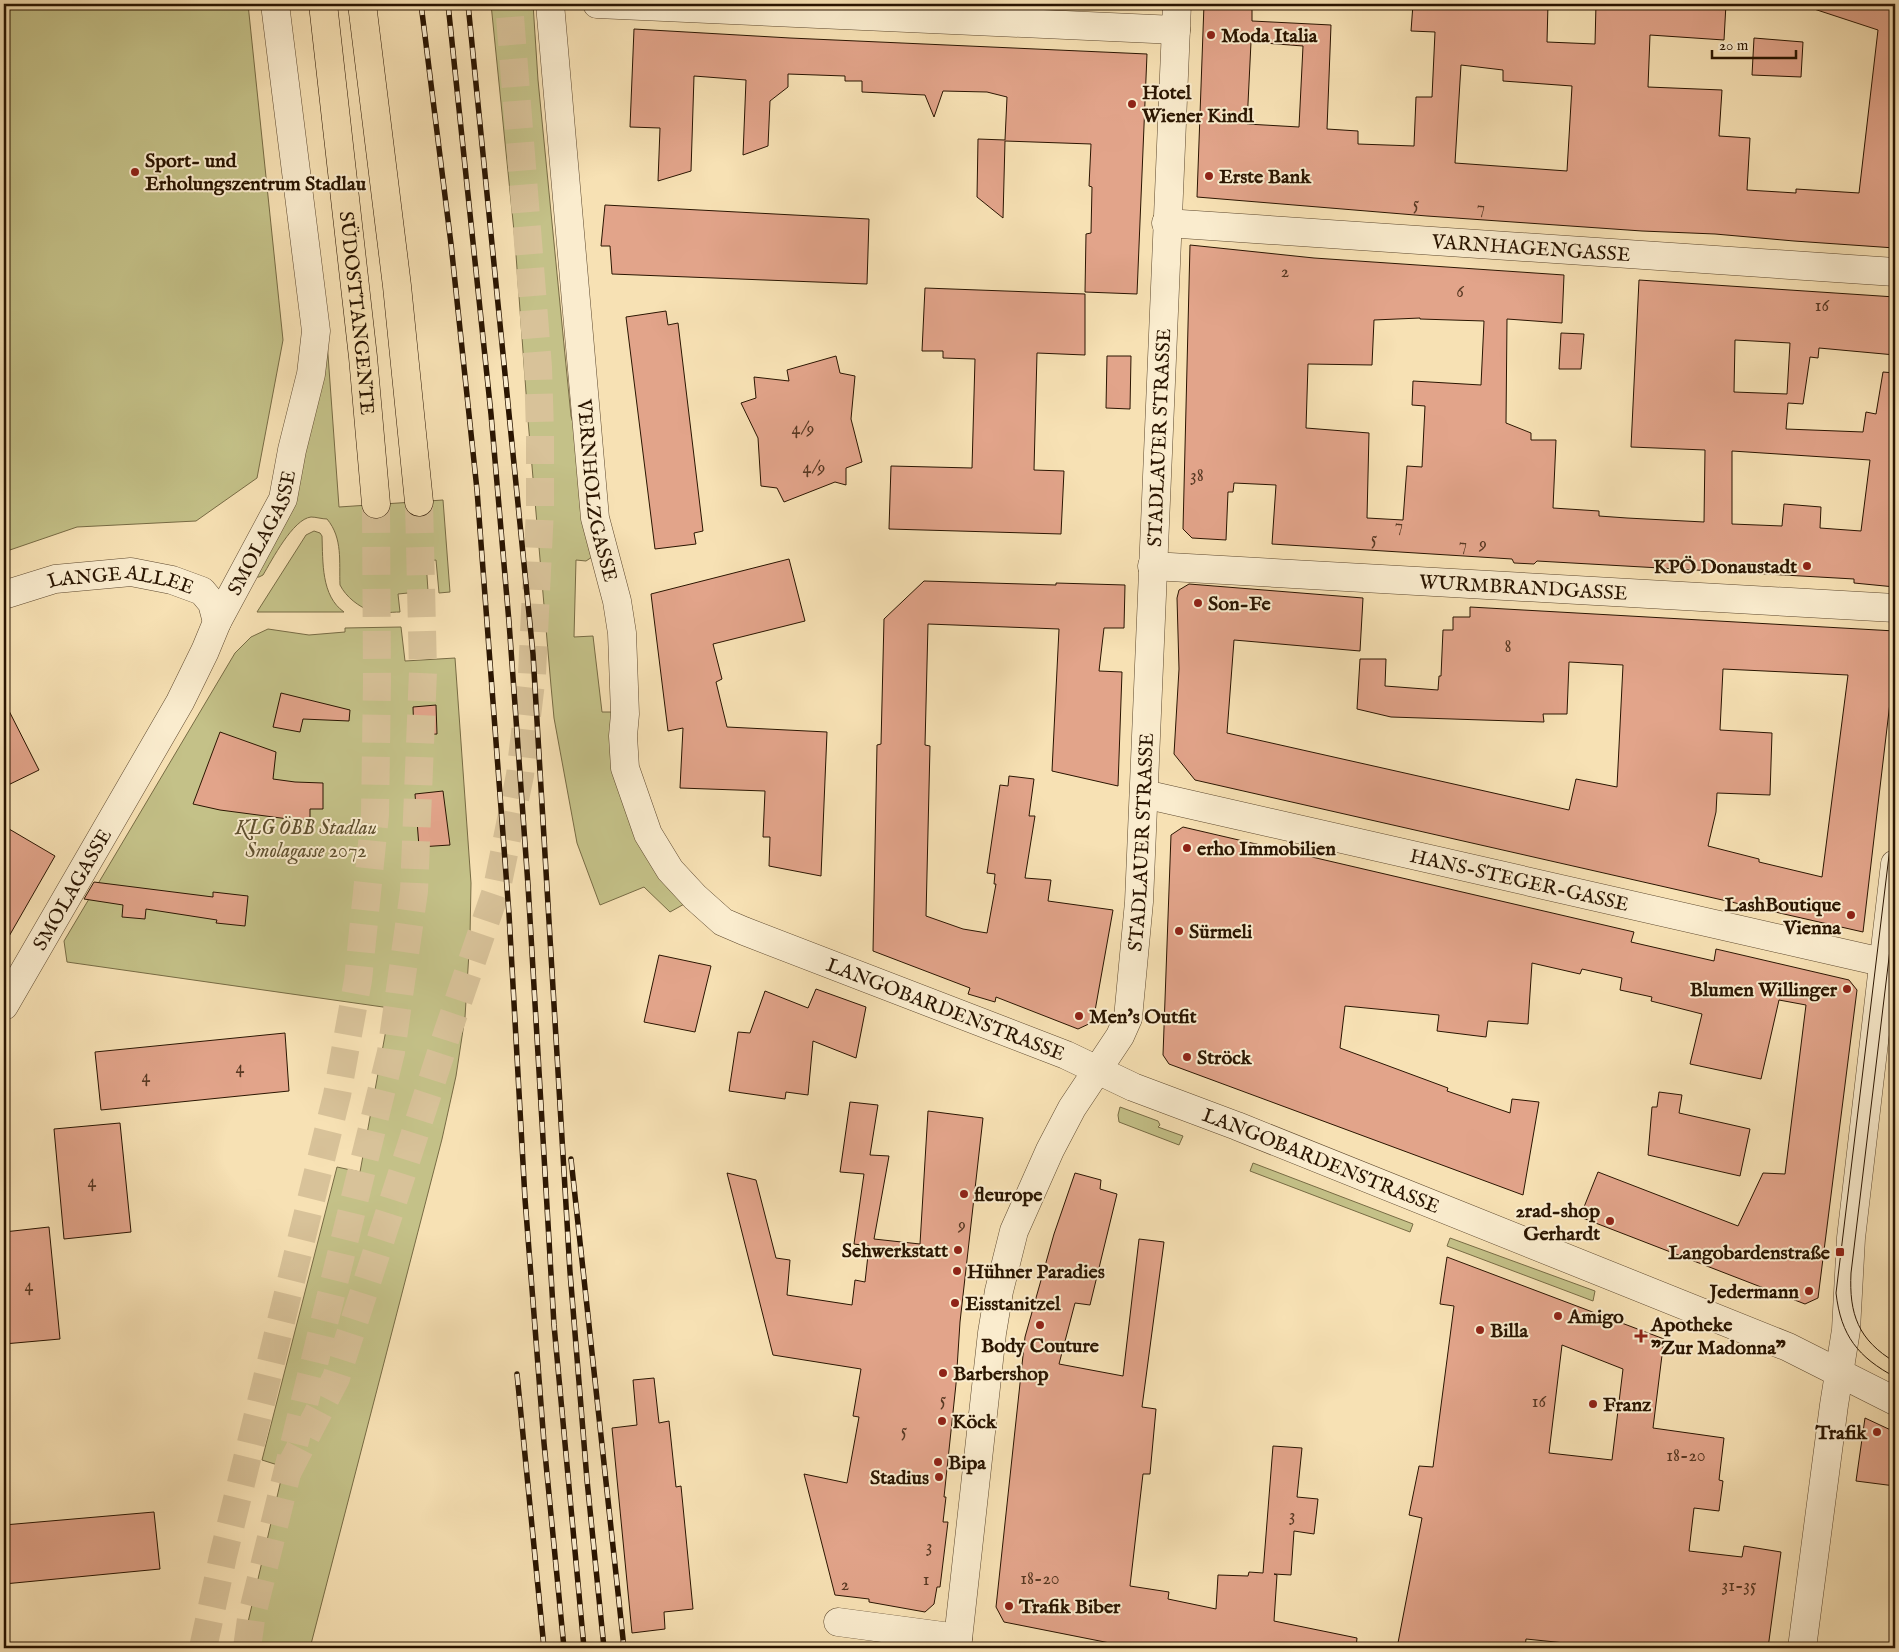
<svg xmlns="http://www.w3.org/2000/svg" width="1899" height="1652" font-family="'IM FELL English',serif">
	<rect width="100%" height="100%" fill="#f7e1b4"/>
	<filter id="stains"><feTurbulence type="fractalNoise" baseFrequency=".004" numOctaves="4"/><feColorMatrix values="0 0 0 0 .2 0 0 0 0 .09 0 0 0 0 .02 0 0 0 .5 -.17"/></filter>
	<radialGradient id="worn" r=".72"><stop offset=".6" stop-color="#630" stop-opacity="0"/><stop offset="1" stop-color="#630" stop-opacity=".3"/></radialGradient>
	<g fill="#c4c188" stroke="#776b44">
		<path d="M 4,4 L 248,4 L 283,340 L 257,478 L 196,521 L 77,527 L 4,552 Z"/>
		<path d="M 491,4 L 533,4 L 538,80 L 571,416 L 579,445 L 592,557 L 586,561 L 576,560 L 574,637 L 593,636 L 602,712 L 613,712 L 686,903 L 670,912 L 644,887 L 600,905 L 577,843 L 554,718 L 551,686 L 528,420 L 515,241 Z"/>
		<path d="M 327,341 L 339,507 L 443,500 L 450,592 L 439,593 L 436,560 L 426,561 L 428,591 L 398,594 L 400,612 C 391,612 379,614 371,611 C 359,607 346,597 340,585 C 339,562 343,538 327,519 C 322,519 316,517 311,517 C 293,519 272,560 263,575 L 259,577 L 255,577 Z"/>
		<path d="M 314,531 L 320,533 L 322,536 C 323,562 321,596 344,612 L 257,612 L 306,535 Z"/>
		<path d="M 401,627 L 405,661 L 455,658 L 471,883 L 470,936 L 465,1017 L 456,1076 L 442,1139 L 310,1648 L 242,1648 L 284,1467 L 262,1460 L 337,1167 L 360,1172 L 390,1008 L 67,962 L 64,941 L 235,653 L 251,637 L 268,629 L 309,635 L 345,632 L 345,628 Z"/>
		<path d="M 1120,1107 L 1158,1121 L 1160,1125 L 1158,1127 L 1183,1136 L 1179,1145 L 1119,1122 L 1118,1115 Z"/>
		<path d="M 1253,1163 L 1413,1224 L 1410,1232 L 1250,1171 Z"/>
		<path d="M 1450,1238 L 1595,1291 L 1593,1301 L 1447,1246 Z"/>
	</g>
	<g fill="#e2a48a" stroke="#2a1501" fill-rule="evenodd">
		<path d="M 1204,4 L 1252,4 L 1252,21 L 1331,25 L 1327,129 L 1358,131 L 1358,144 L 1414,146 L 1416,97 L 1432,97 L 1435,32 L 1411,31 L 1413,4 L 1548,4 L 1547,42 L 1595,44 L 1596,4 L 1726,4 L 1724,40 L 1650,35 L 1648,87 L 1722,90 L 1719,136 L 1750,138 L 1747,190 L 1796,193 L 1796,189 L 1859,193 L 1878,30 L 1811,8 L 1811,4 L 1895,4 L 1895,248 L 1794,241 L 1715,234 L 1642,231 L 1427,216 L 1197,197 ZM 1251,42 L 1303,46 L 1299,127 L 1247,124 ZM 1461,65 L 1503,70 L 1503,81 L 1572,86 L 1567,171 L 1455,163 Z"/>
		<path d="M 634,29 L 790,38 L 1147,54 L 1137,294 L 1085,292 L 1086,234 L 1091,233 L 1092,187 L 1089,186 L 1091,144 L 1005,141 L 1003,218 L 977,197 L 978,139 L 1005,140 L 1007,97 L 987,92 L 943,91 L 934,117 L 925,95 L 862,92 L 862,81 L 845,81 L 845,76 L 788,74 L 788,87 L 770,101 L 768,146 L 743,155 L 746,80 L 694,76 L 691,171 L 658,181 L 660,128 L 630,127 Z"/>
		<path d="M 1754,38 L 1803,42 L 1801,77 L 1752,75 Z"/>
		<path d="M 605,205 L 869,219 L 867,284 L 612,274 L 610,246 L 601,246 Z"/>
		<path d="M 1190,245 L 1314,258 L 1564,275 L 1562,323 L 1507,319 L 1506,423 L 1531,433 L 1531,440 L 1556,440 L 1553,508 L 1599,511 L 1599,516 L 1627,518 L 1704,522 L 1705,450 L 1631,447 L 1639,280 L 1895,297 L 1895,355 L 1819,348 L 1818,358 L 1810,357 L 1803,404 L 1788,403 L 1786,429 L 1863,432 L 1866,412 L 1876,414 L 1883,372 L 1895,373 L 1895,587 L 1854,583 L 1854,579 L 1537,561 L 1534,564 L 1514,563 L 1512,559 L 1272,544 L 1276,485 L 1234,483 L 1233,492 L 1228,492 L 1226,540 L 1192,538 L 1183,529 ZM 1420,318 L 1420,319 L 1484,321 L 1481,385 L 1413,381 L 1412,405 L 1425,406 L 1422,467 L 1407,466 L 1403,520 L 1367,518 L 1369,433 L 1306,428 L 1308,364 L 1372,365 L 1374,320 ZM 1735,340 L 1790,343 L 1787,394 L 1734,392 ZM 1732,451 L 1870,460 L 1861,531 L 1820,528 L 1821,507 L 1784,504 L 1782,526 L 1732,524 Z"/>
		<path d="M 925,288 L 1085,294 L 1085,355 L 1037,353 L 1034,470 L 1064,471 L 1061,534 L 889,529 L 891,466 L 972,468 L 975,359 L 943,358 L 943,351 L 922,351 Z"/>
		<path d="M 666,311 L 668,325 L 678,323 L 703,531 L 694,533 L 696,544 L 655,549 L 626,317 Z"/>
		<path d="M 1561,333 L 1584,334 L 1581,369 L 1559,369 Z"/>
		<path d="M 836,356 L 840,373 L 855,376 L 851,419 L 862,462 L 846,468 L 846,485 L 835,482 L 784,502 L 777,488 L 761,486 L 758,438 L 741,403 L 756,398 L 754,377 L 789,381 L 787,370 Z"/>
		<path d="M 1107,356 L 1131,356 L 1130,409 L 1106,408 Z"/>
		<path d="M 789,559 L 805,621 L 713,644 L 722,679 L 716,682 L 727,727 L 827,732 L 821,876 L 769,866 L 770,837 L 763,837 L 765,791 L 680,788 L 683,728 L 668,731 L 651,594 Z"/>
		<path d="M 924,581 L 1056,585 L 1056,583 L 1125,585 L 1124,628 L 1104,628 L 1099,671 L 1122,672 L 1118,786 L 1052,771 L 1059,629 L 928,624 L 925,745 L 930,746 L 926,916 L 963,929 L 987,933 L 996,884 L 994,884 L 995,874 L 987,873 L 1000,785 L 1008,786 L 1009,776 L 1034,779 L 1029,816 L 1035,816 L 1025,878 L 1051,880 L 1048,901 L 1113,910 L 1093,1022 L 1078,1029 L 996,997 L 995,1002 L 968,994 L 970,988 L 873,951 L 877,745 L 881,744 L 884,619 Z"/>
		<path d="M 1189,584 L 1363,598 L 1360,651 L 1234,640 L 1227,733 L 1569,810 L 1576,779 L 1617,787 L 1623,665 L 1569,662 L 1567,714 L 1543,714 L 1544,722 L 1391,717 L 1357,709 L 1360,659 L 1386,659 L 1385,686 L 1438,690 L 1439,676 L 1441,676 L 1443,630 L 1453,630 L 1453,617 L 1470,617 L 1470,607 L 1895,631 L 1895,660 L 1863,932 L 1195,780 L 1174,754 L 1179,669 L 1177,598 L 1179,590 ZM 1723,669 L 1848,675 L 1822,877 L 1759,862 L 1759,859 L 1708,846 L 1716,812 L 1717,793 L 1770,795 L 1772,733 L 1720,730 Z"/>
		<path d="M 281,693 L 350,710 L 349,721 L 303,719 L 300,732 L 273,727 Z"/>
		<path d="M 4,701 L 39,770 L 4,787 Z"/>
		<path d="M 436,705 L 437,734 L 414,735 L 413,707 Z"/>
		<path d="M 220,732 L 276,752 L 273,779 L 295,782 L 323,783 L 323,809 L 310,809 L 310,819 L 296,820 L 220,810 L 193,804 Z"/>
		<path d="M 443,791 L 450,845 L 419,847 L 415,794 Z"/>
		<path d="M 4,826 L 55,856 L 4,945 Z"/>
		<path d="M 1183,827 L 1634,932 L 1631,942 L 1714,961 L 1716,949 L 1849,980 L 1857,990 L 1818,1298 L 1805,1304 L 1580,1217 L 1598,1172 L 1738,1226 L 1763,1173 L 1785,1174 L 1806,1005 L 1779,1000 L 1761,1079 L 1690,1064 L 1702,1014 L 1651,1001 L 1652,997 L 1620,990 L 1622,978 L 1582,969 L 1580,974 L 1532,963 L 1528,1024 L 1488,1021 L 1486,1037 L 1437,1031 L 1439,1015 L 1345,1006 L 1340,1048 L 1448,1088 L 1447,1091 L 1510,1113 L 1512,1099 L 1539,1102 L 1523,1195 L 1169,1064 L 1163,1055 L 1171,835 Z"/>
		<path d="M 94,882 L 213,897 L 213,892 L 248,896 L 245,926 L 216,923 L 217,920 L 146,909 L 145,919 L 122,917 L 123,905 L 84,899 Z"/>
		<path d="M 659,955 L 711,966 L 695,1032 L 644,1022 Z"/>
		<path d="M 816,989 L 866,1007 L 856,1058 L 813,1041 L 808,1095 L 786,1092 L 785,1099 L 729,1091 L 738,1032 L 750,1033 L 765,991 L 808,1008 Z"/>
		<path d="M 285,1033 L 289,1091 L 101,1110 L 95,1052 Z"/>
		<path d="M 1659,1092 L 1682,1095 L 1679,1113 L 1750,1129 L 1740,1176 L 1648,1155 L 1652,1107 L 1657,1107 Z"/>
		<path d="M 850,1102 L 878,1105 L 870,1155 L 889,1156 L 874,1239 L 920,1244 L 928,1111 L 983,1118 L 960,1322 L 956,1384 L 944,1497 L 946,1497 L 943,1522 L 948,1522 L 940,1587 L 937,1587 L 934,1604 L 925,1612 L 869,1602 L 869,1599 L 835,1595 L 804,1474 L 847,1483 L 859,1417 L 853,1416 L 861,1369 L 773,1355 L 727,1173 L 756,1180 L 776,1258 L 790,1260 L 787,1295 L 852,1305 L 855,1280 L 865,1282 L 869,1246 L 854,1244 L 864,1174 L 840,1172 Z"/>
		<path d="M 120,1123 L 131,1232 L 64,1239 L 54,1129 Z"/>
		<path d="M 1075,1173 L 1101,1180 L 1100,1189 L 1117,1194 L 1090,1305 L 1075,1303 L 1059,1364 L 1123,1376 L 1139,1239 L 1164,1242 L 1142,1407 L 1156,1409 L 1150,1474 L 1143,1474 L 1130,1586 L 1169,1592 L 1168,1599 L 1216,1609 L 1218,1575 L 1248,1576 L 1249,1572 L 1263,1573 L 1273,1446 L 1302,1448 L 1297,1497 L 1318,1499 L 1314,1534 L 1294,1531 L 1291,1575 L 1274,1574 L 1277,1575 L 1274,1621 L 1357,1638 L 1356,1648 L 1135,1648 L 1004,1622 L 996,1607 L 1025,1337 L 1054,1234 Z"/>
		<path d="M 49,1227 L 60,1339 L 4,1344 L 4,1232 Z"/>
		<path d="M 1447,1257 L 1664,1339 L 1653,1428 L 1724,1438 L 1719,1480 L 1723,1481 L 1719,1511 L 1694,1508 L 1689,1551 L 1742,1557 L 1744,1546 L 1781,1552 L 1768,1648 L 1697,1648 L 1654,1643 L 1654,1648 L 1595,1648 L 1595,1646 L 1526,1639 L 1525,1648 L 1397,1648 L 1422,1518 L 1409,1515 L 1419,1466 L 1433,1467 L 1454,1306 L 1440,1304 ZM 1562,1345 L 1623,1369 L 1612,1460 L 1549,1453 Z"/>
		<path d="M 654,1378 L 659,1423 L 669,1421 L 676,1487 L 681,1486 L 693,1609 L 664,1612 L 665,1629 L 632,1633 L 612,1428 L 637,1425 L 633,1380 Z"/>
		<path d="M 1865,1418 L 1895,1432 L 1895,1486 L 1856,1481 Z"/>
		<path d="M 154,1512 L 160,1569 L 4,1584 L 4,1525 Z"/>
	</g>
	<g fill="none" stroke-linecap="round" stroke-linejoin="round">
		<g stroke="#d8c299" stroke-width="28" stroke-dasharray="28 14" stroke-linecap="butt">
			<path d="M 287,1473 L 336,1378 L 448,1031 L 497,888 L 520,775 L 532,674 L 540,509 L 540,432 L 538,367 L 509,4"/>
			<path d="M 203,1648 L 223,1556 L 337,1095 L 358,980 L 375,815 L 377,681 L 376,504"/>
			<path d="M 247,1648 L 251,1619 L 391,1052 L 414,891 L 423,671 L 419,502"/>
		</g>
		<defs>
			<g id="minor">
				<path id="s1" d="M 550,4 L 595,518 L 617,601 L 622,633 L 625,714 L 623,736 L 625,768 L 648,834 L 670,870 L 695,897 L 723,922 L 744,931 L 1066,1055 L 1133,1087 L 1237,1126 L 1788,1347 L 1895,1401"/>
				<path d="M 597,4 L 1176,30"/>
				<path id="s2" d="M 1166,223 L 1895,272"/>
				<path id="s3" d="M 1152,566 L 1895,608"/>
				<path id="s4" d="M 4,595 L 55,579 L 131,572 L 172,580 L 202,591 L 212,603 L 217,622"/>
				<path id="s5" d="M 1144,794 L 1895,965"/>
				<path id="s6" d="M 4,1006 L 180,702 L 205,651 L 217,622 L 283,499 L 292,450 L 311,374 L 316,331 L 275,4"/>
				<path d="M 838,1622 L 958,1638"/>
				<path id="s7" d="M 957,1648 L 992,1333 L 999,1291 L 1014,1231 L 1050,1150 L 1072,1108 L 1120,1036 L 1128,1018 L 1139,902 L 1177,4"/>
				<path d="M 1802,1648 L 1834,1405 L 1846,1330 L 1851,1238 L 1895,864"/>
			</g>
			<g id="highway">
				<path id="s8" d="M 323,4 L 363,357 L 376,504"/>
				<path d="M 362,4 L 397,286 L 419,502"/>
			</g>
		</defs>
		<use href="#minor" stroke="#5d482e" stroke-width="29"/>
		<use href="#highway" stroke="#2a1501" stroke-width="29"/>
		<use href="#minor" stroke="#faecce" stroke-width="28"/>
		<use href="#highway" stroke="#f7e1b4" stroke-width="28"/>
		<g stroke="#2a1501" stroke-width="1">
			<path d="M 1895,806 L 1836,1293 C 1841,1336 1858,1357 1895,1377"/>
			<path d="M 1895,908 L 1851,1273 C 1849,1314 1858,1340 1895,1362"/>
		</g>
		<defs>
			<g id="rail">
				<path d="M 421,4 L 451,244 L 477,490 L 509,914 L 525,1199 L 544,1443 L 564,1648"/>
				<path d="M 448,4 L 491,414 L 509,622 L 528,885 L 554,1325 L 584,1648"/>
				<path d="M 468,4 L 533,654 L 570,1272 L 587,1480 L 604,1648"/>
				<path d="M 571,1159 L 624,1648"/>
				<path d="M 517,1374 L 544,1648"/>
			</g>
		</defs>
		<use href="#rail" stroke="#2a1501" stroke-width="5.5"/>
		<use href="#rail" stroke="#faecce" stroke-width="4" stroke-dasharray="11" stroke-linecap="butt"/>
	</g>
	<g fill="#8f2418" stroke="#faecce" stroke-width="2">
		<circle cx="1211" cy="35" r="5"/>
		<circle cx="1132" cy="104" r="5"/>
		<circle cx="135" cy="172" r="5"/>
		<circle cx="1209" cy="176" r="5"/>
		<circle cx="1807" cy="566" r="5"/>
		<circle cx="1198" cy="603" r="5"/>
		<circle cx="1187" cy="848" r="5"/>
		<circle cx="1851" cy="915" r="5"/>
		<circle cx="1179" cy="931" r="5"/>
		<circle cx="1847" cy="989" r="5"/>
		<circle cx="1079" cy="1016" r="5"/>
		<circle cx="1187" cy="1057" r="5"/>
		<circle cx="964" cy="1194" r="5"/>
		<circle cx="1610" cy="1221" r="5"/>
		<circle cx="958" cy="1250" r="5"/>
		<rect x="1835" y="1247" width="10" height="10" rx="2.5"/>
		<circle cx="957" cy="1271" r="5"/>
		<circle cx="1809" cy="1291" r="5"/>
		<circle cx="955" cy="1303" r="5"/>
		<circle cx="1558" cy="1316" r="5"/>
		<circle cx="1040" cy="1325" r="5"/>
		<circle cx="1480" cy="1330" r="5"/>
		<path d="M1638.5 1328.5h5v5h5v5h-5v5h-5v-5h-5v-5h5z"/>
		<circle cx="943" cy="1373" r="5"/>
		<circle cx="1593" cy="1404" r="5"/>
		<circle cx="942" cy="1421" r="5"/>
		<circle cx="1877" cy="1432" r="5"/>
		<circle cx="938" cy="1462" r="5"/>
		<circle cx="939" cy="1477" r="5"/>
		<circle cx="1009" cy="1606" r="5"/>
	</g>
	<g text-anchor="middle" stroke-width="4" stroke-linejoin="round" paint-order="stroke">
		<g font-size="18" fill="#583923">
			<text x="1416" y="209">5</text>
			<text x="1481" y="213">7</text>
			<text x="1285" y="277">2</text>
			<text x="1460" y="297">6</text>
			<text x="1822" y="311">16</text>
			<text x="803" y="434">4/9</text>
			<text x="814" y="473">4/9</text>
			<text x="1197" y="481">38</text>
			<text x="1399" y="531">7</text>
			<text x="1374" y="544">5</text>
			<text x="1483" y="549">9</text>
			<text x="1463" y="550">7</text>
			<text x="1508" y="652">8</text>
			<text x="240" y="1073">4</text>
			<text x="146" y="1082">4</text>
			<text x="92" y="1187">4</text>
			<text x="962" y="1230">9</text>
			<text x="29" y="1291">4</text>
			<text x="943" y="1405">5</text>
			<text x="1539" y="1407">16</text>
			<text x="904" y="1436">5</text>
			<text x="1686" y="1461">18-20</text>
			<text x="1292" y="1521">3</text>
			<text x="929" y="1552">3</text>
			<text x="1040" y="1584">18-20</text>
			<text x="926" y="1585">1</text>
			<text x="845" y="1590">2</text>
			<text x="1739" y="1591">31-35</text>
		</g>
		<g font-size="20" font-weight="bold" fill="#2a1501" stroke="#faecce" text-anchor="start">
			<text x="1221" y="42">Moda Italia</text>
			<text x="1142" y="99">Hotel<tspan x="1142" dy="23">Wiener Kindl</tspan></text>
			<text x="145" y="167">Sport- und<tspan x="145" dy="23">Erholungszentrum Stadlau</tspan></text>
			<text x="1219" y="183">Erste Bank</text>
			<text x="1797" y="573" text-anchor="end">KPÖ Donaustadt</text>
			<text x="1208" y="610">Son-Fe</text>
			<text x="1197" y="855">erho Immobilien</text>
			<text x="1841" y="911" text-anchor="end">LashBoutique<tspan x="1841" dy="23">Vienna</tspan></text>
			<text x="1189" y="938">Sürmeli</text>
			<text x="1837" y="996" text-anchor="end">Blumen Willinger</text>
			<text x="1089" y="1023">Men's Outfit</text>
			<text x="1197" y="1064">Ströck</text>
			<text x="974" y="1201">fleurope</text>
			<text x="1600" y="1217" text-anchor="end">2rad-shop<tspan x="1600" dy="23">Gerhardt</tspan></text>
			<text x="948" y="1257" text-anchor="end">Sehwerkstatt</text>
			<text x="1830" y="1259" text-anchor="end">Langobardenstraße</text>
			<text x="967" y="1278">Hühner Paradies</text>
			<text x="1799" y="1298" text-anchor="end">Jedermann</text>
			<text x="965" y="1310">Eisstanitzel</text>
			<text x="1568" y="1323">Amigo</text>
			<text x="1651" y="1331">Apotheke<tspan x="1651" dy="23">"Zur Madonna"</tspan></text>
			<text x="1490" y="1337">Billa</text>
			<text x="1040" y="1352" text-anchor="middle">Body Couture</text>
			<text x="953" y="1380">Barbershop</text>
			<text x="1603" y="1411">Franz</text>
			<text x="952" y="1428">Köck</text>
			<text x="1867" y="1439" text-anchor="end">Trafik</text>
			<text x="948" y="1469">Bipa</text>
			<text x="929" y="1484" text-anchor="end">Stadius</text>
			<text x="1019" y="1613">Trafik Biber</text>
		</g>
		<g font-size="20" fill="#2a1501" stroke="#faecce">
			<text dy="7" stroke="none"><textPath href="#s2" startOffset="366">VARNHAGENGASSE</textPath></text>
			<text dy="7" stroke="none"><textPath href="#s8" startOffset="311">SÜDOSTTANGENTE</textPath></text>
			<text dy="7" stroke="none"><textPath href="#s7" startOffset="1245">STADLAUER STRASSE</textPath></text>
			<text dy="7" stroke="none"><textPath href="#s1" startOffset="489">VERNHOLZGASSE</textPath></text>
			<text dy="7" stroke="none"><textPath href="#s6" startOffset="540">SMOLAGASSE</textPath></text>
			<text dy="7" stroke="none"><textPath href="#s3" startOffset="372">WURMBRANDGASSE</textPath></text>
			<text dy="7" stroke="none"><textPath href="#s4" startOffset="120">LANGE ALLEE</textPath></text>
			<text dy="7" stroke="none"><textPath href="#s7" startOffset="840">STADLAUER STRASSE</textPath></text>
			<text dy="7" stroke="none"><textPath href="#s5" startOffset="385">HANS-STEGER-GASSE</textPath></text>
			<text dy="7" stroke="none"><textPath href="#s6" startOffset="135">SMOLAGASSE</textPath></text>
			<text dy="7" stroke="none"><textPath href="#s1" startOffset="1195">LANGOBARDENSTRASSE</textPath></text>
			<text dy="7" stroke="none"><textPath href="#s1" startOffset="1600">LANGOBARDENSTRASSE</textPath></text>
		</g>
		<g font-size="20" font-style="italic" fill="#605130" stroke="#faecce">
			<text x="306" y="834">KLG ÖBB Stadlau<tspan x="306" dy="23">Smolagasse 2072</tspan></text>
		</g>
	</g>
	<rect width="1899" height="1652" fill="none" stroke="#f7e1b4" stroke-width="20"/>
	<rect x="5" y="5" width="1889" height="1642" fill="none" stroke="#2a1501" stroke-width="2.5"/>
	<rect x="10" y="10" width="1879" height="1632" fill="none" stroke="#2a1501"/>
	<path d="M1712 50v8h84v-8" fill="none" stroke="#2a1501" stroke-width="2.5"/>
	<text x="1719" y="50" font-size="15" fill="#2a1501" stroke="#faecce" stroke-width="4" paint-order="stroke">20 m</text>
	<rect width="100%" height="100%" filter="url(#stains)"/>
	<rect width="100%" height="100%" fill="url(#worn)"/>
</svg>
